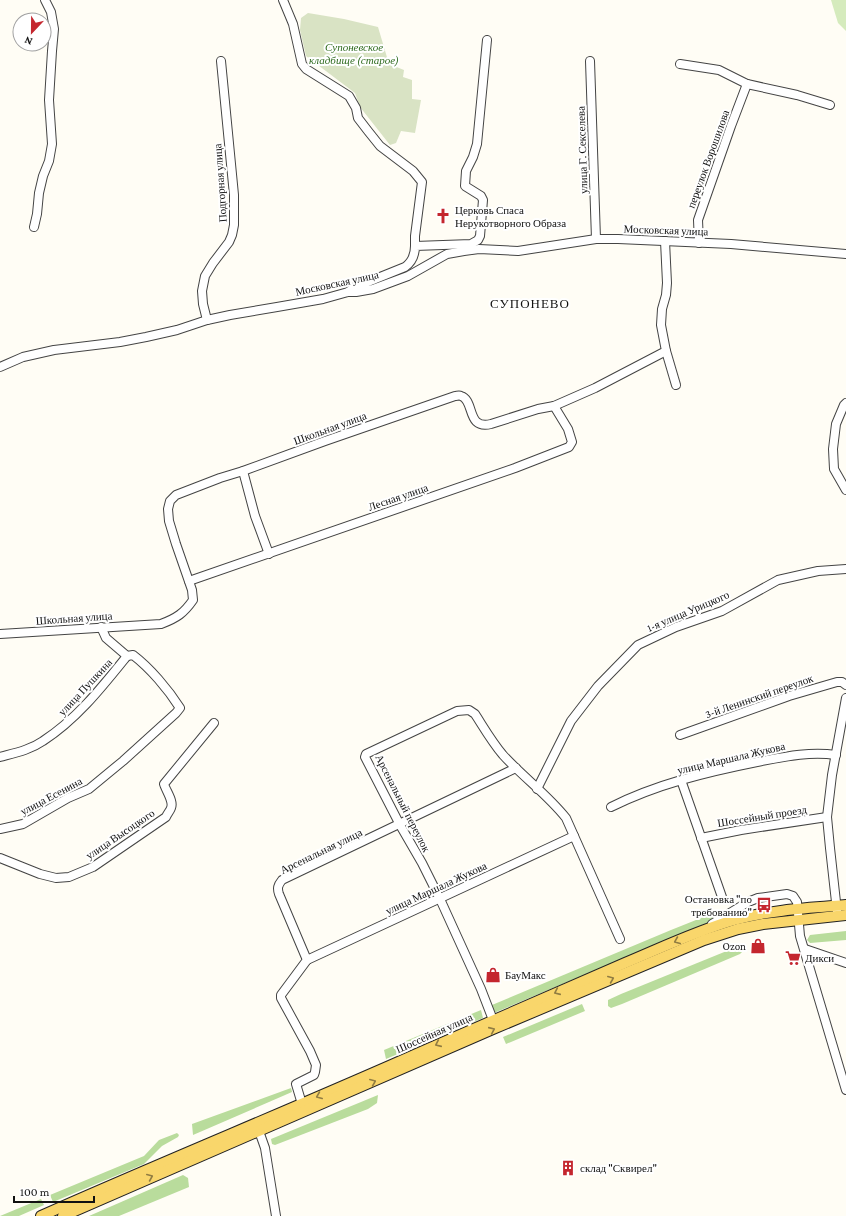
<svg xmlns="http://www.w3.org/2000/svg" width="846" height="1216" font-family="'Crimson Pro',serif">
	<rect width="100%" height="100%" fill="#fffdf5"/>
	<path fill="#d5ebbd" d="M 831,0 L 846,0 L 846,31 L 838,23 Z"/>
	<g fill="#b9dc9c">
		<path d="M 721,910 L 722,912 L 720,917 L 714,920 L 494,1013 L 492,1005 L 671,930 Z"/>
		<path d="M 846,931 L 846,940 L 810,943 L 807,940 L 810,935 Z"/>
		<path d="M 739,946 L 742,947 L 743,951 L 740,954 L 622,1004 L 611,1008 L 608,1006 L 608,1000 L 621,994 Z"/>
		<path d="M 582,1004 L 585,1011 L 506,1044 L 503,1037 Z"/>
		<path d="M 481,1010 L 483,1018 L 386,1059 L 384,1050 Z"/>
		<path d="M 291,1088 L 292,1092 L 193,1135 L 192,1124 Z"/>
		<path d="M 378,1095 L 377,1103 L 368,1109 L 275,1145 L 272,1144 L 271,1139 Z"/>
		<path d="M 177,1133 L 179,1135 L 178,1137 L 162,1146 L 144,1164 L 53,1202 L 50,1195 L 144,1156 L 159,1140 Z"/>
		<path d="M 183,1175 L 188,1178 L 189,1187 L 119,1216 L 89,1216 Z"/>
		<path d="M 41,1199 L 44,1205 L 19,1216 L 0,1216 Z"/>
	</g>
	<path fill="#d9e3c4" d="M 308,13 L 344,19 L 378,27 L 389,64 L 404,70 L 403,77 L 412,80 L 412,99 L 421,100 L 415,133 L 401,131 L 396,143 L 390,145 L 360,107 L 355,93 L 306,56 L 300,30 L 301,18 Z"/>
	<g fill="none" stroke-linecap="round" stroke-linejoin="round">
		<defs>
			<g id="minor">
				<path d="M 283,0 L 293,24 L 302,64 L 306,69 L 349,96 L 356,108 L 358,118 L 368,131 L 380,146 L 413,171 L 422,182 L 415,236 L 415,246"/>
				<path d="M 590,61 L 596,239"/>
				<path d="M 680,64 L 719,70 L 747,84 L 797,95 L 830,105"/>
				<path d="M 34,227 L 37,214 L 39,193 L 43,176 L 49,161 L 52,144 L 49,100 L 52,51 L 54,29 L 51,12 L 45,0"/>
				<path d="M 699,243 L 698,220 L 731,126 L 747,84"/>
				<path d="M 348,292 L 353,288 L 405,267 C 412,262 415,255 415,246 L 471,244 L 478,240 L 480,236 L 483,200 L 481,196 L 465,186 L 466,171 L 473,157 L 477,144 L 487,40"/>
				<path d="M 207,320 L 203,304 L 202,291 L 205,276 L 213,263 L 229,242 L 232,235 L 234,225 L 234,195 L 221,61"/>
				<path d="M 666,351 L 676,385"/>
				<path d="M 0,367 L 23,357 L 54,350 L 120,342 L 146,337 L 177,330 L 207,320 L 230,315 L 277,307 L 323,299 L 348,292 L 356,292 L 373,289 L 408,276 L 447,254 L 464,251 L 479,249 L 518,251 L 596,239 L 618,239 L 731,244 L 846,254"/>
				<path d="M 846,403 L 844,405 L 836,424 L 833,449 L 834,469 L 846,490"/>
				<path d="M 243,471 L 255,516 L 269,554"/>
				<path d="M 189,581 L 515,468 L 569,447 L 572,442 L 568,429 L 554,406"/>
				<path d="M 0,634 L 161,624 C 177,618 184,613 193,600 L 192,590 L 176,544 L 169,521 L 168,509 L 170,501 L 176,495 L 220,478 L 243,471 L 325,441 L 455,396 C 457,396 459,395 461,396 C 475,400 466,430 491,424 L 538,409 L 554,406 L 595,388 L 666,351 L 661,325 L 662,309 L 666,295 L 667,283 L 665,241"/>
				<path d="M 680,735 L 789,696 L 837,682 L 842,682 L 846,685"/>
				<path d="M 0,757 C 15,753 30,750 43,741 C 77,719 102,687 127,656 L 106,638 L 101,627"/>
				<path d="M 681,780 L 722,897"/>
				<path d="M 537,789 L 571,721 L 598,686 L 638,645 L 676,627 L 722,611 L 778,580 L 818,571 L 846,569"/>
				<path d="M 611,807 C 657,784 707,772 757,762 C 783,757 809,751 836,755"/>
				<path d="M 0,829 L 23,824 L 68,798 L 89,789 L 123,761 L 176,713 L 180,708 C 168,689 150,668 133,655 L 127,656"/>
				<path d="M 701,838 L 741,830 L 827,817"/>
				<path d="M 0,858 L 40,874 L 56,878 L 69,877 L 93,867 L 166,817 C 167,814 170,811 171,808 C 174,801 166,791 164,784 L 214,723"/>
				<path d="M 837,911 L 830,848 L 827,817 L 832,775 L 846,698"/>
				<path d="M 712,924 L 748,902 L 758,898 L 787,894 L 793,896 L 797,902 L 800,936 L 846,1090"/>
				<path d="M 805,949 L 846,963"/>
				<path d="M 307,960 L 574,836"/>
				<path d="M 493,1020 L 481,989 L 440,899 L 422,863 L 400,825 L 365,757 L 366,754 L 457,711 L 469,710 L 475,714 C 484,728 492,742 503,755 C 523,777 548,795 566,818 L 620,939"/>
				<path d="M 302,1104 L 296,1084 L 314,1075 L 315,1072 L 316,1065 L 310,1051 L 281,998 L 281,995 L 307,960 L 279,894 C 277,888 278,885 282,880 L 516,768"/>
				<path d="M 259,1131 L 265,1148 L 276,1216"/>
			</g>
			<g id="major">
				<path d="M 41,1216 C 167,1160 295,1108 421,1052 C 489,1022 557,992 625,963 C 661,948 696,931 734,920 C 770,910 809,908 846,905"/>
				<path d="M 63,1216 L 493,1029 L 704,940 L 738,929 L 763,924 L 846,915"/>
			</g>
		</defs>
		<use href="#minor" stroke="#444" stroke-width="10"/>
		<use href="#major" stroke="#222" stroke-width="12"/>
		<use href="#minor" stroke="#fff" stroke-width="8"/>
		<use href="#major" stroke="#f9d66b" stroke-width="10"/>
	</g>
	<defs><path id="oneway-chevron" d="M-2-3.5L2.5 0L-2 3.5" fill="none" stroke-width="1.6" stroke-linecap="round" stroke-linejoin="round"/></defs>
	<g stroke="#917d42">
		<use href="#oneway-chevron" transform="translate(677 941) rotate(157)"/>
		<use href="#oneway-chevron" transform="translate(611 979) rotate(-23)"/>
		<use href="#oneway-chevron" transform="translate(557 992) rotate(156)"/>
		<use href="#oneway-chevron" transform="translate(492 1030) rotate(-24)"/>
		<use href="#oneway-chevron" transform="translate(438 1044) rotate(156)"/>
		<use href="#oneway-chevron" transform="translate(373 1082) rotate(-23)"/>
		<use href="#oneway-chevron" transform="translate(319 1096) rotate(157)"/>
		<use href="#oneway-chevron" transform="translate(150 1177) rotate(-23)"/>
	</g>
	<defs>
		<symbol id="church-bare" viewBox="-9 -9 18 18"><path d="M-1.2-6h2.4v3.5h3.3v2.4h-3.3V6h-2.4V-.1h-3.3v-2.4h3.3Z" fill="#c4262e" stroke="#fff" stroke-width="2.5" paint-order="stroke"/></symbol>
		<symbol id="bus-bare" viewBox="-9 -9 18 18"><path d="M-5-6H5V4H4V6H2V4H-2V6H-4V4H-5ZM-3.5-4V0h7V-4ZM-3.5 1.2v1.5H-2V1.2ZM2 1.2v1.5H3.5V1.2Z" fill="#c4262e" stroke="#fff" stroke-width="2.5" paint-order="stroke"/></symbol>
		<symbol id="shop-bare" viewBox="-9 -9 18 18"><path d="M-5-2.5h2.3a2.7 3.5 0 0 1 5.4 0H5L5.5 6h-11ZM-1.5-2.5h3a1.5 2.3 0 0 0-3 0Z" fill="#c4262e" stroke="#fff" stroke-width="2.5" paint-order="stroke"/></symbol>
		<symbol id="supermarket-bare" viewBox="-9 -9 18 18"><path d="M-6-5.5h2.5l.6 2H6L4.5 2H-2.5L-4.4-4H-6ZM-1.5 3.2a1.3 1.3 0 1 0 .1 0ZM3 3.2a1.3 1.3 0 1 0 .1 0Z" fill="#c4262e" stroke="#fff" stroke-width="2.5" paint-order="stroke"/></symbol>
		<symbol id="building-bare" viewBox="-9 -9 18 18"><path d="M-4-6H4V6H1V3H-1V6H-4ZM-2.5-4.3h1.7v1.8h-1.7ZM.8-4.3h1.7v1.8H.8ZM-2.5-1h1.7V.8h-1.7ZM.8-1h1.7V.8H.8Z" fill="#c4262e" stroke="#fff" stroke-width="2.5" paint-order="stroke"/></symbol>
	</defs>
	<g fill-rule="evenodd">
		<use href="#church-bare" x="432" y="205" width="22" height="22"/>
		<use href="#bus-bare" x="753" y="894" width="22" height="22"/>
		<use href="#shop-bare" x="747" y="935" width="22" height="22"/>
		<use href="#supermarket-bare" x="782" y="947" width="22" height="22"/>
		<use href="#shop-bare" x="482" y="964" width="22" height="22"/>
		<use href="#building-bare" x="557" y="1157" width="22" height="22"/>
	</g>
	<g text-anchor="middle" stroke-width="4" stroke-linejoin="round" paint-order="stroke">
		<g font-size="11" font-style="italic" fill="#2f6b1f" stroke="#fff">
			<text x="354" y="51">Супоневское<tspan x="354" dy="13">кладбище (старое)</tspan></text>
		</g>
		<g font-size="11" fill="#111" stroke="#fff">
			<text transform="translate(582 150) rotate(-92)" y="4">улица Г. Секселева</text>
			<text transform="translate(708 159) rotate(-70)" y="4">переулок Ворошилова</text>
			<text transform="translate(220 183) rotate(-94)" y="4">Подгорная улица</text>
			<text transform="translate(666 230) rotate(2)" y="4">Московская улица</text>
			<text transform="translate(337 283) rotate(-12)" y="4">Московская улица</text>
			<text transform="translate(330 428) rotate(-20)" y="4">Школьная улица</text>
			<text transform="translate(398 497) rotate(-19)" y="4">Лесная улица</text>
			<text transform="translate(688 611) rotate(-23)" y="4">1-я улица Урицкого</text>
			<text transform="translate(74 618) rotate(-4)" y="4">Школьная улица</text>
			<text transform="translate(85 687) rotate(-47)" y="4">улица Пушкина</text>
			<text transform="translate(759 696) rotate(-19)" y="4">3-й Ленинский переулок</text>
			<text transform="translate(731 758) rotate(-13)" y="4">улица Маршала Жукова</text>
			<text transform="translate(51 796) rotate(-28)" y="4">улица Есенина</text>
			<text transform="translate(403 803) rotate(63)" y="4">Арсенальный переулок</text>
			<text transform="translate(762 816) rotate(-9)" y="4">Шоссейный проезд</text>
			<text transform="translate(120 834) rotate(-34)" y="4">улица Высоцкого</text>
			<text transform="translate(321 851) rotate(-26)" y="4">Арсенальная улица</text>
			<text transform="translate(436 888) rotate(-25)" y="4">улица Маршала Жукова</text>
			<text transform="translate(434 1033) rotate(-24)" y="4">Шоссейная улица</text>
		</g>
		<g font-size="11" fill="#111" stroke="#fff" text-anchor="start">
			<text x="455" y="214">Церковь Спаса<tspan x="455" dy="13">Нерукотворного Образа</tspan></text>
			<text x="752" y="903" text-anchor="end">Остановка "по<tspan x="752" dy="13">требованию"</tspan></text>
			<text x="746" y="950" text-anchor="end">Ozon</text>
			<text x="805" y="962">Дикси</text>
			<text x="505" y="979">БауМакс</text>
			<text x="580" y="1172">склад "Сквирел"</text>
		</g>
		<g font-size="13" letter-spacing="1" fill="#111" stroke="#fff">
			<text x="530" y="308">СУПОНЕВО</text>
		</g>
	</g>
	<g transform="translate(32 32) rotate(202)"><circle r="19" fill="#ffffff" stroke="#a0a0a0"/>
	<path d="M0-3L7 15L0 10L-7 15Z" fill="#c4262e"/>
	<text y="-6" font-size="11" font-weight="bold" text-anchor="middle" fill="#111111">N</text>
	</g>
	<path d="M14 1196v6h80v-6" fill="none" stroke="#111111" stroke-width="2"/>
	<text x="20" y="1196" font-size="12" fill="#111111" stroke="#ffffff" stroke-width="3" paint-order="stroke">100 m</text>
</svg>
